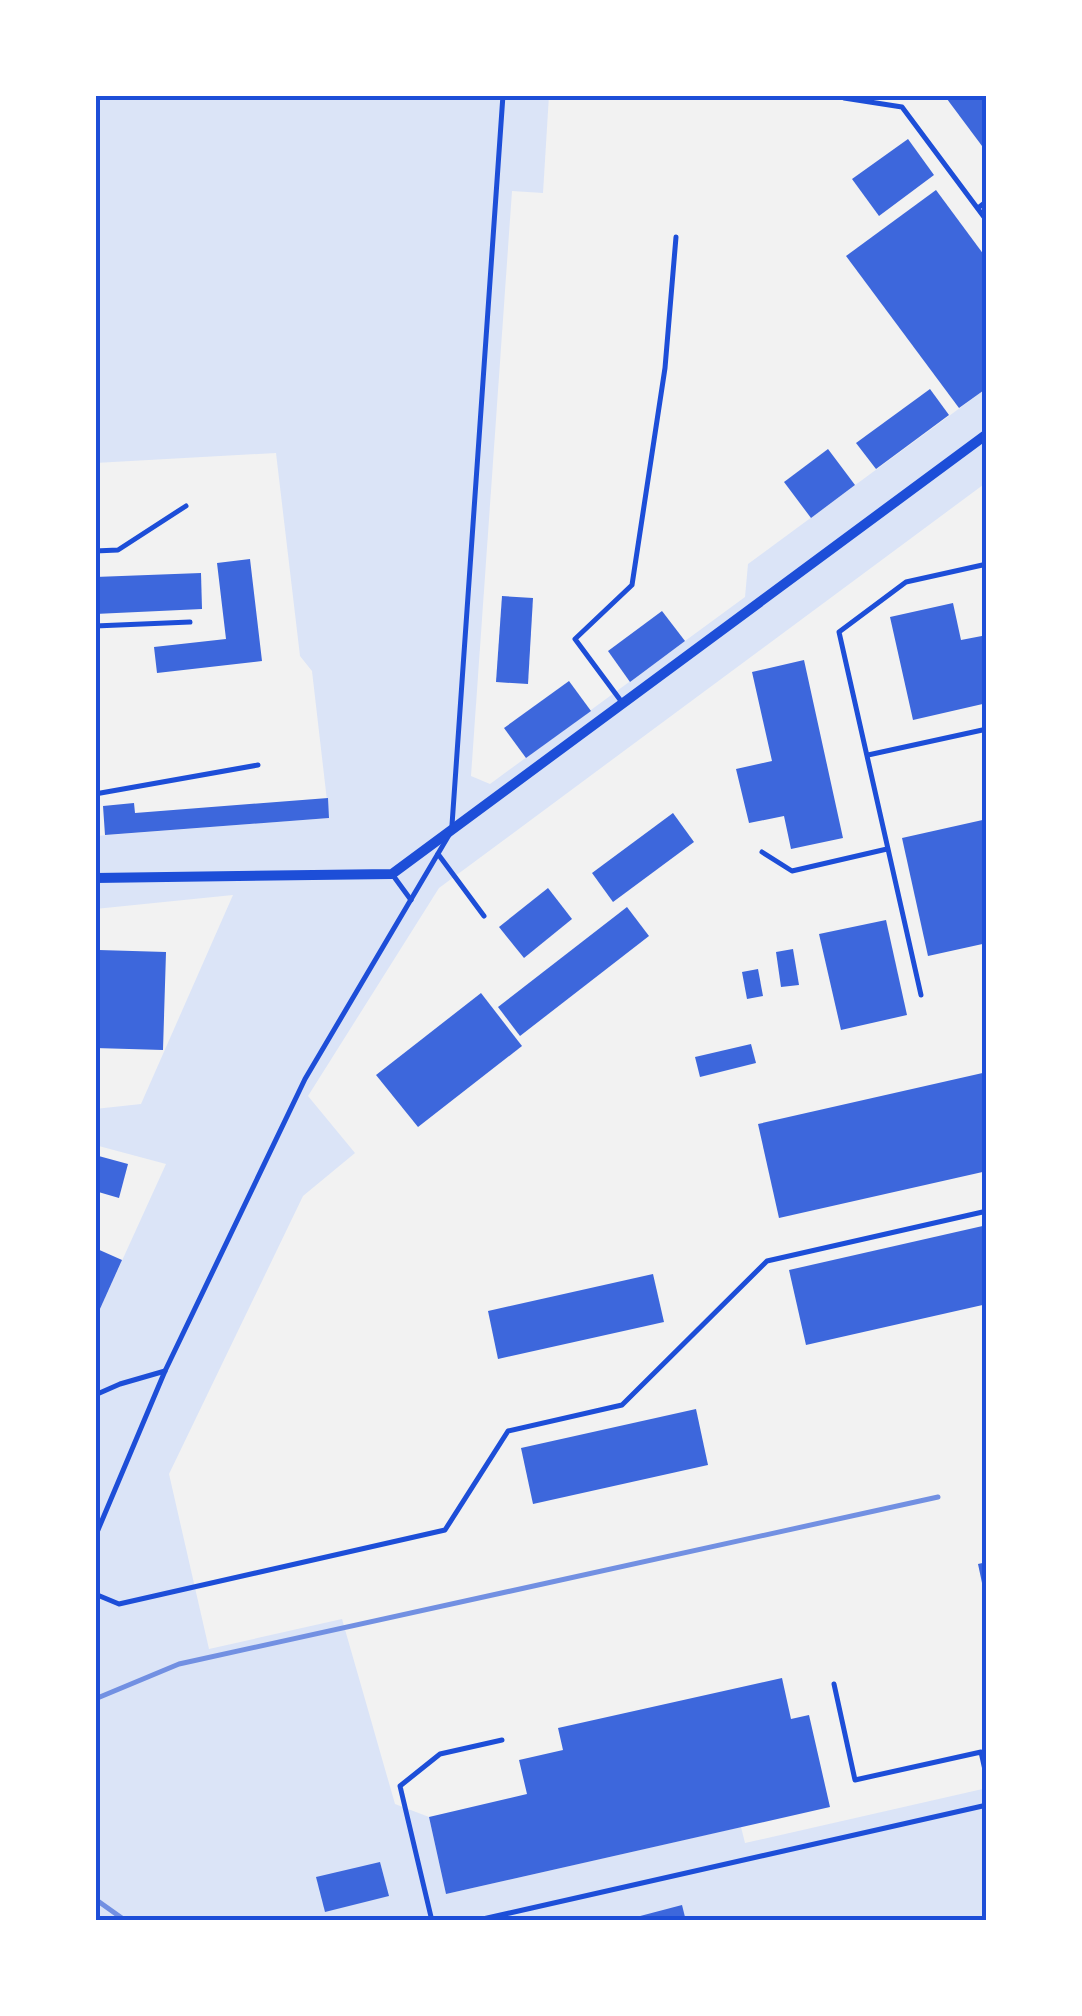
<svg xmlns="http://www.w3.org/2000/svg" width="1082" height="2016" font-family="Manrope,sans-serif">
	<rect width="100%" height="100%" fill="#f2f2f2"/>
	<path fill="#dbe4f7" d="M 95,95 L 549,95 L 543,193 L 512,191 L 471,776 L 490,784 L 745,597 L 748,564 L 987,388 L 987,482 L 439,888 L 308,1096 L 355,1153 L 303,1196 L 169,1474 L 209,1649 L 342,1619 L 395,1804 L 429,1817 L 446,1894 L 741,1827 L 745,1843 L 987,1788 L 987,1921 L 895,1921 L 893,1918 L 880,1921 L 95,1921 L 95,1320 L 166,1164 L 95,1145 L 95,1109 L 141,1104 L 233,895 L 95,909 L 95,836 L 329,818 L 312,671 L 300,656 L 276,453 L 95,463 Z"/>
	<g fill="#3d67dc">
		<path d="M 944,95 L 987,95 L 987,148 L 985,150 Z"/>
		<path d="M 908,139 L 934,175 L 879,216 L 852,179 Z"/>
		<path d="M 936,190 L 987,259 L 987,388 L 959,408 L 846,256 Z"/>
		<path d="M 930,389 L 949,415 L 876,469 L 856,443 Z"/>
		<path d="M 828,449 L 855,485 L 811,518 L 784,482 Z"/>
		<path d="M 250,559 L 262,661 L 157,673 L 154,647 L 226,639 L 217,563 Z"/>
		<path d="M 201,573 L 202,609 L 95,614 L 95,577 Z"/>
		<path d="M 502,596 L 533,598 L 528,684 L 496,682 Z"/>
		<path d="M 953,603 L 961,640 L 987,635 L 987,703 L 913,720 L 890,617 Z"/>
		<path d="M 662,611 L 685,641 L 630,682 L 608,651 Z"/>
		<path d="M 804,660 L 843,838 L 791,849 L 784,816 L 749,823 L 736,769 L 772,761 L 752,672 Z"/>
		<path d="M 569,681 L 591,711 L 526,758 L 504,728 Z"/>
		<path d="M 328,798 L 329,818 L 105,835 L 103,806 L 134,803 L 135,813 Z"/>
		<path d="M 673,813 L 694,842 L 613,902 L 592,873 Z"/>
		<path d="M 987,819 L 987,943 L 928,956 L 902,838 Z"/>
		<path d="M 548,888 L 572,919 L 524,958 L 499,927 Z"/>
		<path d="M 627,907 L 649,936 L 520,1036 L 498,1007 Z"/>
		<path d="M 886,920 L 907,1015 L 841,1030 L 819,934 Z"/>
		<path d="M 793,949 L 799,985 L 781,987 L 776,952 Z"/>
		<path d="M 99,950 L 166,952 L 163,1050 L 95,1048 Z"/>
		<path d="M 758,969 L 763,996 L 747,999 L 742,972 Z"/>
		<path d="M 481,993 L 522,1046 L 418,1127 L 376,1075 Z"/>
		<path d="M 751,1044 L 756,1063 L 700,1077 L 695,1057 Z"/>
		<path d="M 987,1072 L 987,1171 L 779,1218 L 758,1124 Z"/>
		<path d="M 95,1155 L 128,1164 L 119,1198 L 95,1191 Z"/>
		<path d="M 987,1225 L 987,1304 L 806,1345 L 789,1270 Z"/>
		<path d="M 95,1248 L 122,1260 L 95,1320 Z"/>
		<path d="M 653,1274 L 664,1322 L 498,1359 L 488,1311 Z"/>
		<path d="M 696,1409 L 708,1465 L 533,1504 L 521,1448 Z"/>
		<path d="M 987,1562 L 987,1597 L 985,1597 L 978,1564 Z"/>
		<path d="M 782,1678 L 791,1719 L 809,1715 L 830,1807 L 446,1894 L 429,1817 L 527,1794 L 519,1760 L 563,1750 L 558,1728 Z"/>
		<path d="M 380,1862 L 389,1896 L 325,1912 L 316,1877 Z"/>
		<path d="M 682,1905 L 686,1921 L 626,1921 L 625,1920 Z"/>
	</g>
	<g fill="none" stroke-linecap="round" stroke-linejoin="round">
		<g stroke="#1d4ed8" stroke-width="5">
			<path d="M 844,98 L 902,107 L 987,221"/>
			<path d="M 978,208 L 987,201"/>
			<path d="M 95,551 L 118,550 L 186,506"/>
			<path d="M 95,626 L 190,622"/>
			<path d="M 621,701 L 575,639 L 632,585 L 665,368 L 676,237"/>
			<path d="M 868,755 L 987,729"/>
			<path d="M 95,794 L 258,765"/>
			<path d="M 452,825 L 503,95"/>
			<path d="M 762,852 L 792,871 L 887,849"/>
			<path d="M 438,854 L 484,916"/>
			<path d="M 392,874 L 411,900"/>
			<path d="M 921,995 L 839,632 L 906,582 L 987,564"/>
			<path d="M 95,1395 L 120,1384 L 165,1371"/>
			<path d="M 95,1537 L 165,1371 L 305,1079 L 449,835"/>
			<path d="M 95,1594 L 119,1604 L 445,1530 L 508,1431 L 622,1405 L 767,1261 L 987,1211"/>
			<path d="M 834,1684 L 855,1780 L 981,1752 L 987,1779"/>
			<path d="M 432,1921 L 400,1786 L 440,1754 L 502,1740"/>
			<path d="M 474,1921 L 987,1805"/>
		</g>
		<path stroke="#1d4ed8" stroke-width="10" d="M 95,878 L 392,874 L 987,434"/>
		<g stroke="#7290e2" stroke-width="5">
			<path d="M 95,1699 L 179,1664 L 938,1497"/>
			<path d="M 95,1899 L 126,1921"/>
		</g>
	</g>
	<rect width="1082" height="2016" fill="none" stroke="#ffffff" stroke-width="195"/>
	<rect x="98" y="98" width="886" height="1820" fill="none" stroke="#1d4ed8" stroke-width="4"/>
</svg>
